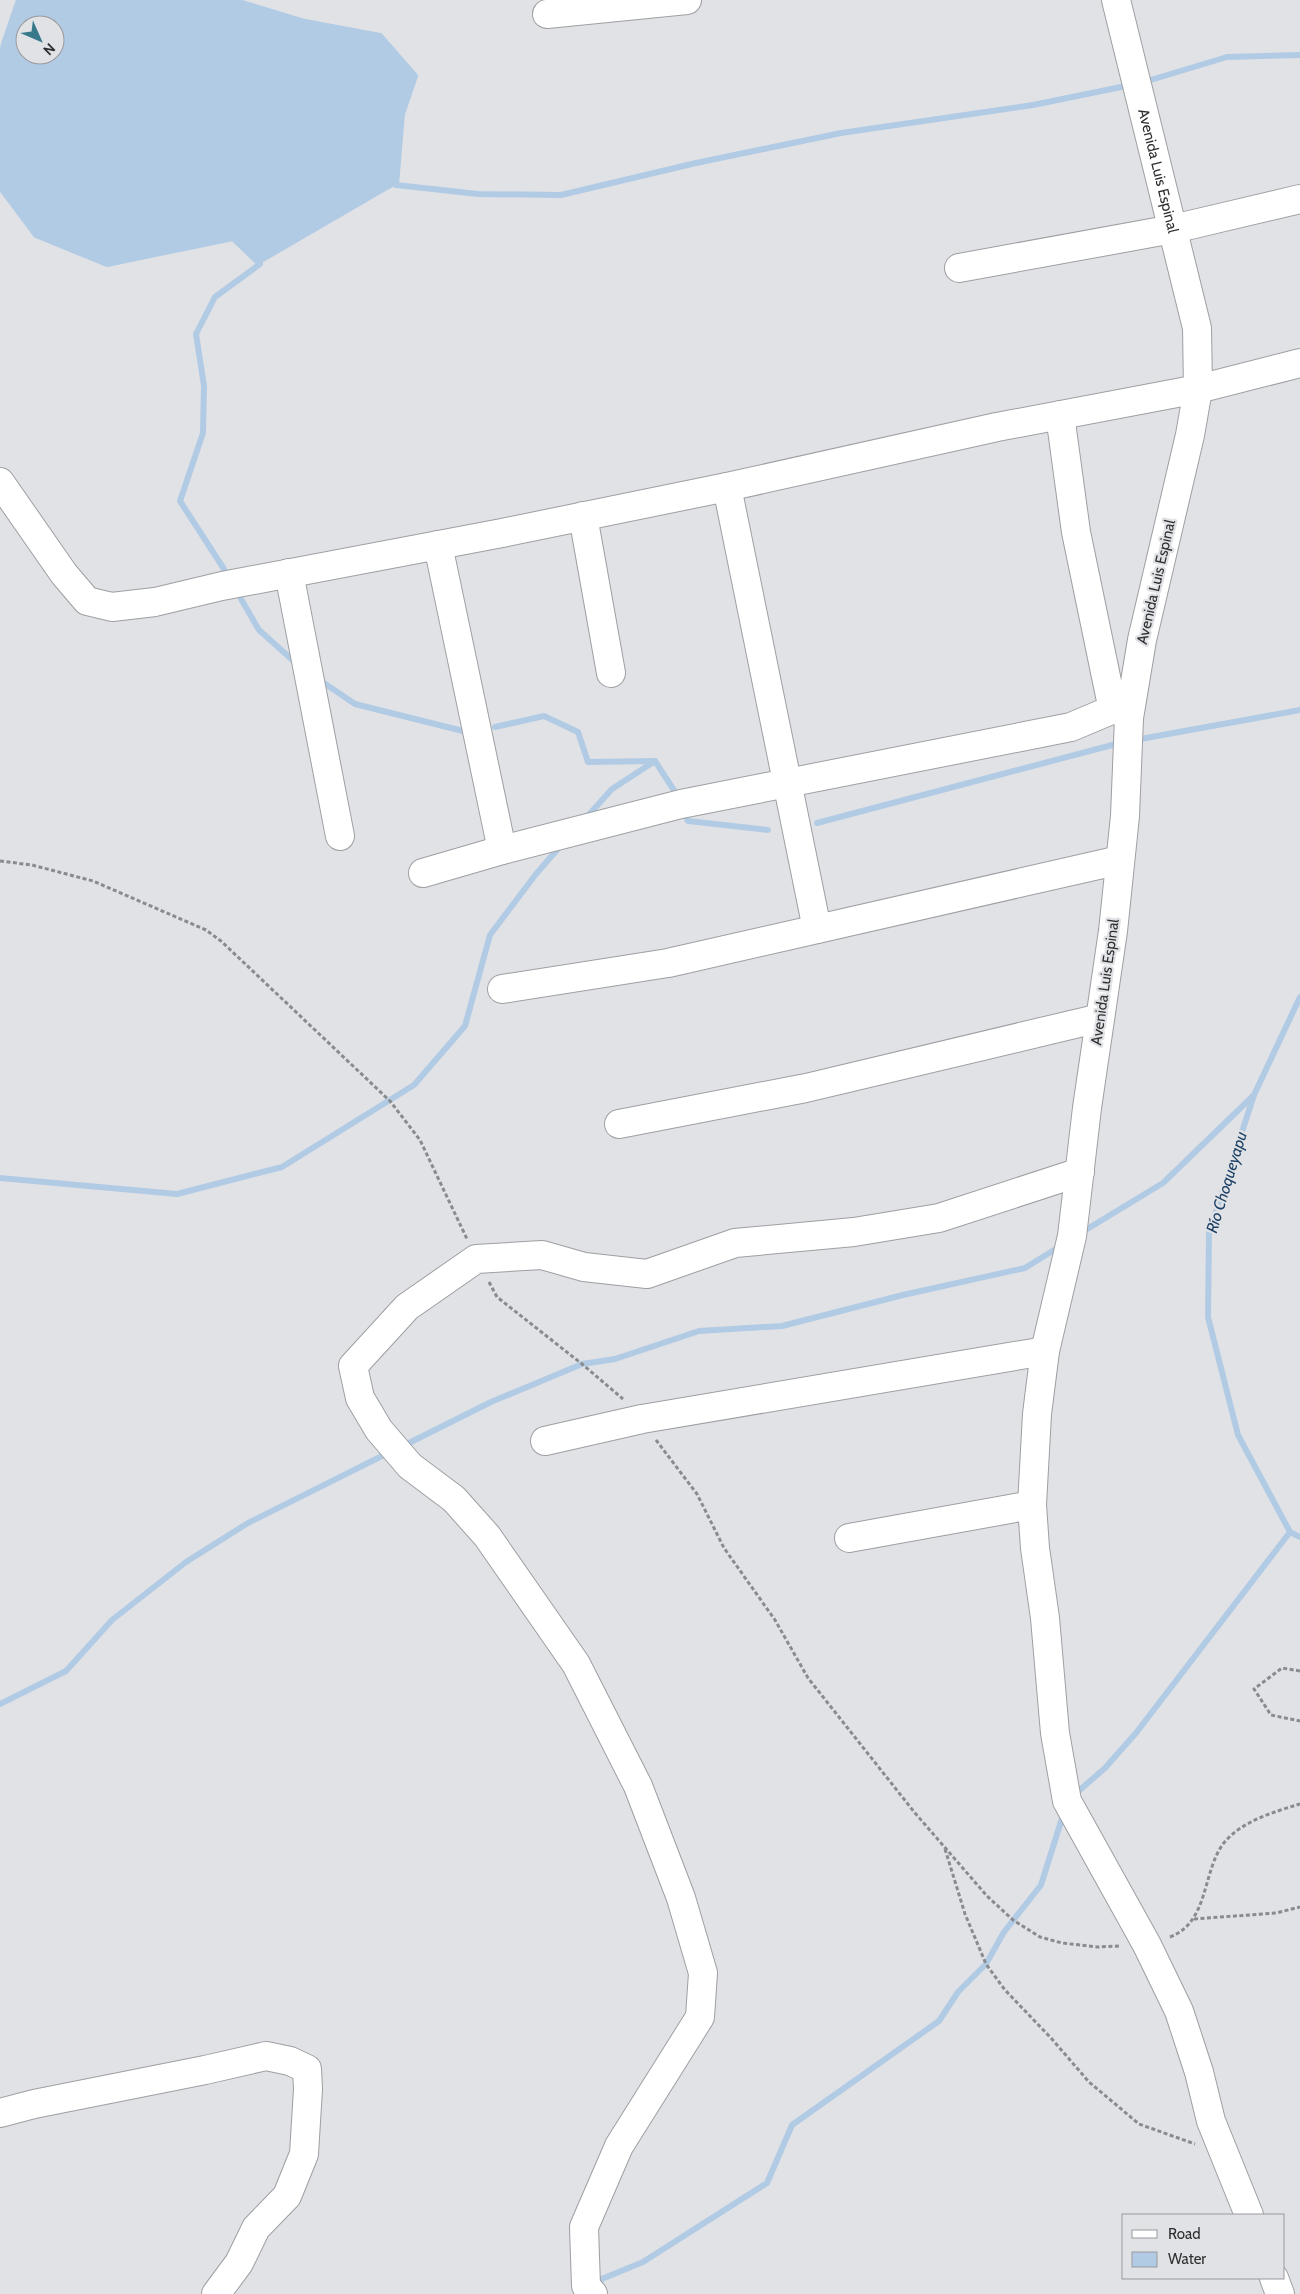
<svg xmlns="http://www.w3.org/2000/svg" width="1300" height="2294" font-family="Cabin,sans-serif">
	<rect width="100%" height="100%" fill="#e1e2e6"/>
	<path fill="#b2cbe5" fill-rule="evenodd" d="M 19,0 L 232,0 L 305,22 L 380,36 L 415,76 L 402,114 L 396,185 L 260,264 L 233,238 L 107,264 L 36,235 L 1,188 L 0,183 L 0,64 L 4,44 ZM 25,25 L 55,25 L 55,55 L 25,55 Z"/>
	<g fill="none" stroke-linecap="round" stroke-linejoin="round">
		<g stroke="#b2cbe5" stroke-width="6">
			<path d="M 232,0 L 305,22 L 380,36 L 415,76 L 402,114 L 396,185 L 478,194 L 561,195 L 696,163 L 841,133 L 1033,105 L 1131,85"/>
			<path d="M 0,64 L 4,44 L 19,0"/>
			<path d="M 1144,82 L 1227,57 L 1300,55"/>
			<path d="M 0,183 L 1,188 L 36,235 L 107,264 L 233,238 L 260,264 L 215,297 L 196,334 L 204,386 L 203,433 L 180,501 L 224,569"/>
			<path d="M 241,599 L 259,630 L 297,664"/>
			<path d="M 324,683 L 355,704 L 471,733"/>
			<path d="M 495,727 L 544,716 L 578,732 L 588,762 L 655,761 L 679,798"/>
			<path d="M 1135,740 L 1300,710"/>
			<path d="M 683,810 L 688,821 L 768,830"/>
			<path d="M 585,819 L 612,789 L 655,761"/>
			<path d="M 817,823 L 1120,743"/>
			<path d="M 1300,997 L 1254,1095 L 1209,1233 L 1208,1317 L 1238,1435 L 1290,1532 L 1300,1537"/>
			<path d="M 0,1178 L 177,1194 L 282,1167 L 414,1085 L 465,1026 L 490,935 L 536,874 L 563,843"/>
			<path d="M 1079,1234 L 1163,1183 L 1254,1095"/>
			<path d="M 401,1447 L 491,1402 L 582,1364 L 615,1359 L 699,1331 L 782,1326 L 903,1295 L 1025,1268 L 1062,1245"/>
			<path d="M 0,1704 L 66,1671 L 112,1620 L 186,1562 L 248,1523 L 390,1452"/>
			<path d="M 1074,1795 L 1105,1768 L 1136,1733 L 1290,1532"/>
			<path d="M 592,2283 L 643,2262 L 767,2183 L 792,2125 L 939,2021 L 958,1992 L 986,1964 L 1004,1932 L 1041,1885 L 1064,1812"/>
		</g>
		<defs>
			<g id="minor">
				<path id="s1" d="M 1116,0 L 1197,328 L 1198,389 L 1190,435 L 1142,640 L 1129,718 L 1125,816 L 1113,931 L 1087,1108 L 1072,1236 L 1045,1351 L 1037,1414 L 1032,1505 L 1035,1548 L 1045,1618 L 1055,1733 L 1067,1801 L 1147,1945 L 1179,2011 L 1199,2072 L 1211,2121 L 1249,2215"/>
				<path d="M 547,14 L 687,0"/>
				<path d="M 959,268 L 1173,229 L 1300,199"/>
				<path d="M 1060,415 L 1076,532 L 1110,696 L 1116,708 L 1129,718"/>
				<path d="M 0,482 L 64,574 L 87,601 L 112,607 L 155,602 L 222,586 L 502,533 L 727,487 L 997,427 L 1198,389 L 1300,363"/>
				<path d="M 727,487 L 817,929"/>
				<path d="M 583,516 L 611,673"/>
				<path d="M 438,545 L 502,850"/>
				<path d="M 289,573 L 340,836"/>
				<path d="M 423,873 L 502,850 L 681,804 L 1071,727 L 1116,708"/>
				<path d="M 502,989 L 668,963 L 1120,860"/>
				<path d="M 619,1124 L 806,1088 L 1100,1018"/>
				<path d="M 545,1441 L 642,1419 L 1045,1351"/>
				<path d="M 849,1538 L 1032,1505"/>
				<path d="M 0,2113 L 34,2104 L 205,2070 L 266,2056 L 290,2061 L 307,2069 L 308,2089 L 304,2154 L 287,2196 L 256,2228 L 239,2263 L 216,2294"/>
				<path d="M 1274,2278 L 1280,2294"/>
				<path d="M 593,2294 L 586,2286 L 584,2227 L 619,2146 L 700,2017 L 703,1973 L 681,1898 L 638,1786 L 576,1664 L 487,1536 L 454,1499 L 410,1466 L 379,1430 L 360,1398 L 353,1366 L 407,1307 L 476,1259 L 542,1255 L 584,1267 L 647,1274 L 735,1243 L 854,1232 L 939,1218 L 1080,1172"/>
			</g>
		</defs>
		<use href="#minor" stroke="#9d9fa2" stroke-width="30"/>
		<g stroke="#8a8b8e" stroke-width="3" stroke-dasharray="4 2.5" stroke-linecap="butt">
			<path d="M 0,861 L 32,865 L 93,881 L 206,930 L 221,941 L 390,1101 L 420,1140 L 467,1239"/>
			<path d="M 489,1282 L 497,1297 L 582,1364 L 623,1399"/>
			<path d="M 656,1440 L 697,1494 L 724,1548 L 775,1620 L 808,1678 L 915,1813 L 987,1896 L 1013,1920 L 1040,1937 L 1062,1943 L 1097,1947 L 1120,1946"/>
			<path d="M 1300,1671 L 1282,1668 L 1254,1689 L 1271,1715 L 1300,1721"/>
			<path d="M 945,1849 L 965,1914 L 986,1964 L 1005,1990 L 1051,2038 L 1089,2082 L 1139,2124 L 1195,2144"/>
			<path d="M 1194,1919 L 1276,1913 L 1300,1907"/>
			<path d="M 1170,1937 C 1209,1922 1202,1873 1223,1844 C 1241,1821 1274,1812 1300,1804"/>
		</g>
		<use href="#minor" stroke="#fff" stroke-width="28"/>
	</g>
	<g text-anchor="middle" stroke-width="4.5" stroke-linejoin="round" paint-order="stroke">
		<g font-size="15" fill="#2e2f30" stroke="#e1e2e6">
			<text dy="5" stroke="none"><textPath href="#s1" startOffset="176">Avenida Luis Espinal</textPath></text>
			<text transform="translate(1156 582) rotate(-77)" y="5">Avenida Luis Espinal</text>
			<text transform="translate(1105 982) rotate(-82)" y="5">Avenida Luis Espinal</text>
		</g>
		<g font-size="16" font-style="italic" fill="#1c4065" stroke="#e1e2e6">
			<text transform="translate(1226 1182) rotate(-73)" y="6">Río Choqueyapu</text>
		</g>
	</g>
	<rect x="1122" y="2214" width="162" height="65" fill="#e1e2e6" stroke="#999a9d"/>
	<rect x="1132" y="2230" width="25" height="8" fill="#ffffff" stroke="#999a9d"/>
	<text x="1168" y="2239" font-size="15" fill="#2e2f30">Road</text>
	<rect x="1132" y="2252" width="25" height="15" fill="#b2cbe5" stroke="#999a9d"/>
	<text x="1168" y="2264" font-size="15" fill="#2e2f30">Water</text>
	<g transform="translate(40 40) rotate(135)"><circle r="24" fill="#e1e2e6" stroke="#999a9d"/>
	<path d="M0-4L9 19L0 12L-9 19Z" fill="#37798a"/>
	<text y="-8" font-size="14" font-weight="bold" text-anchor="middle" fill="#2e2f30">N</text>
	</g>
</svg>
